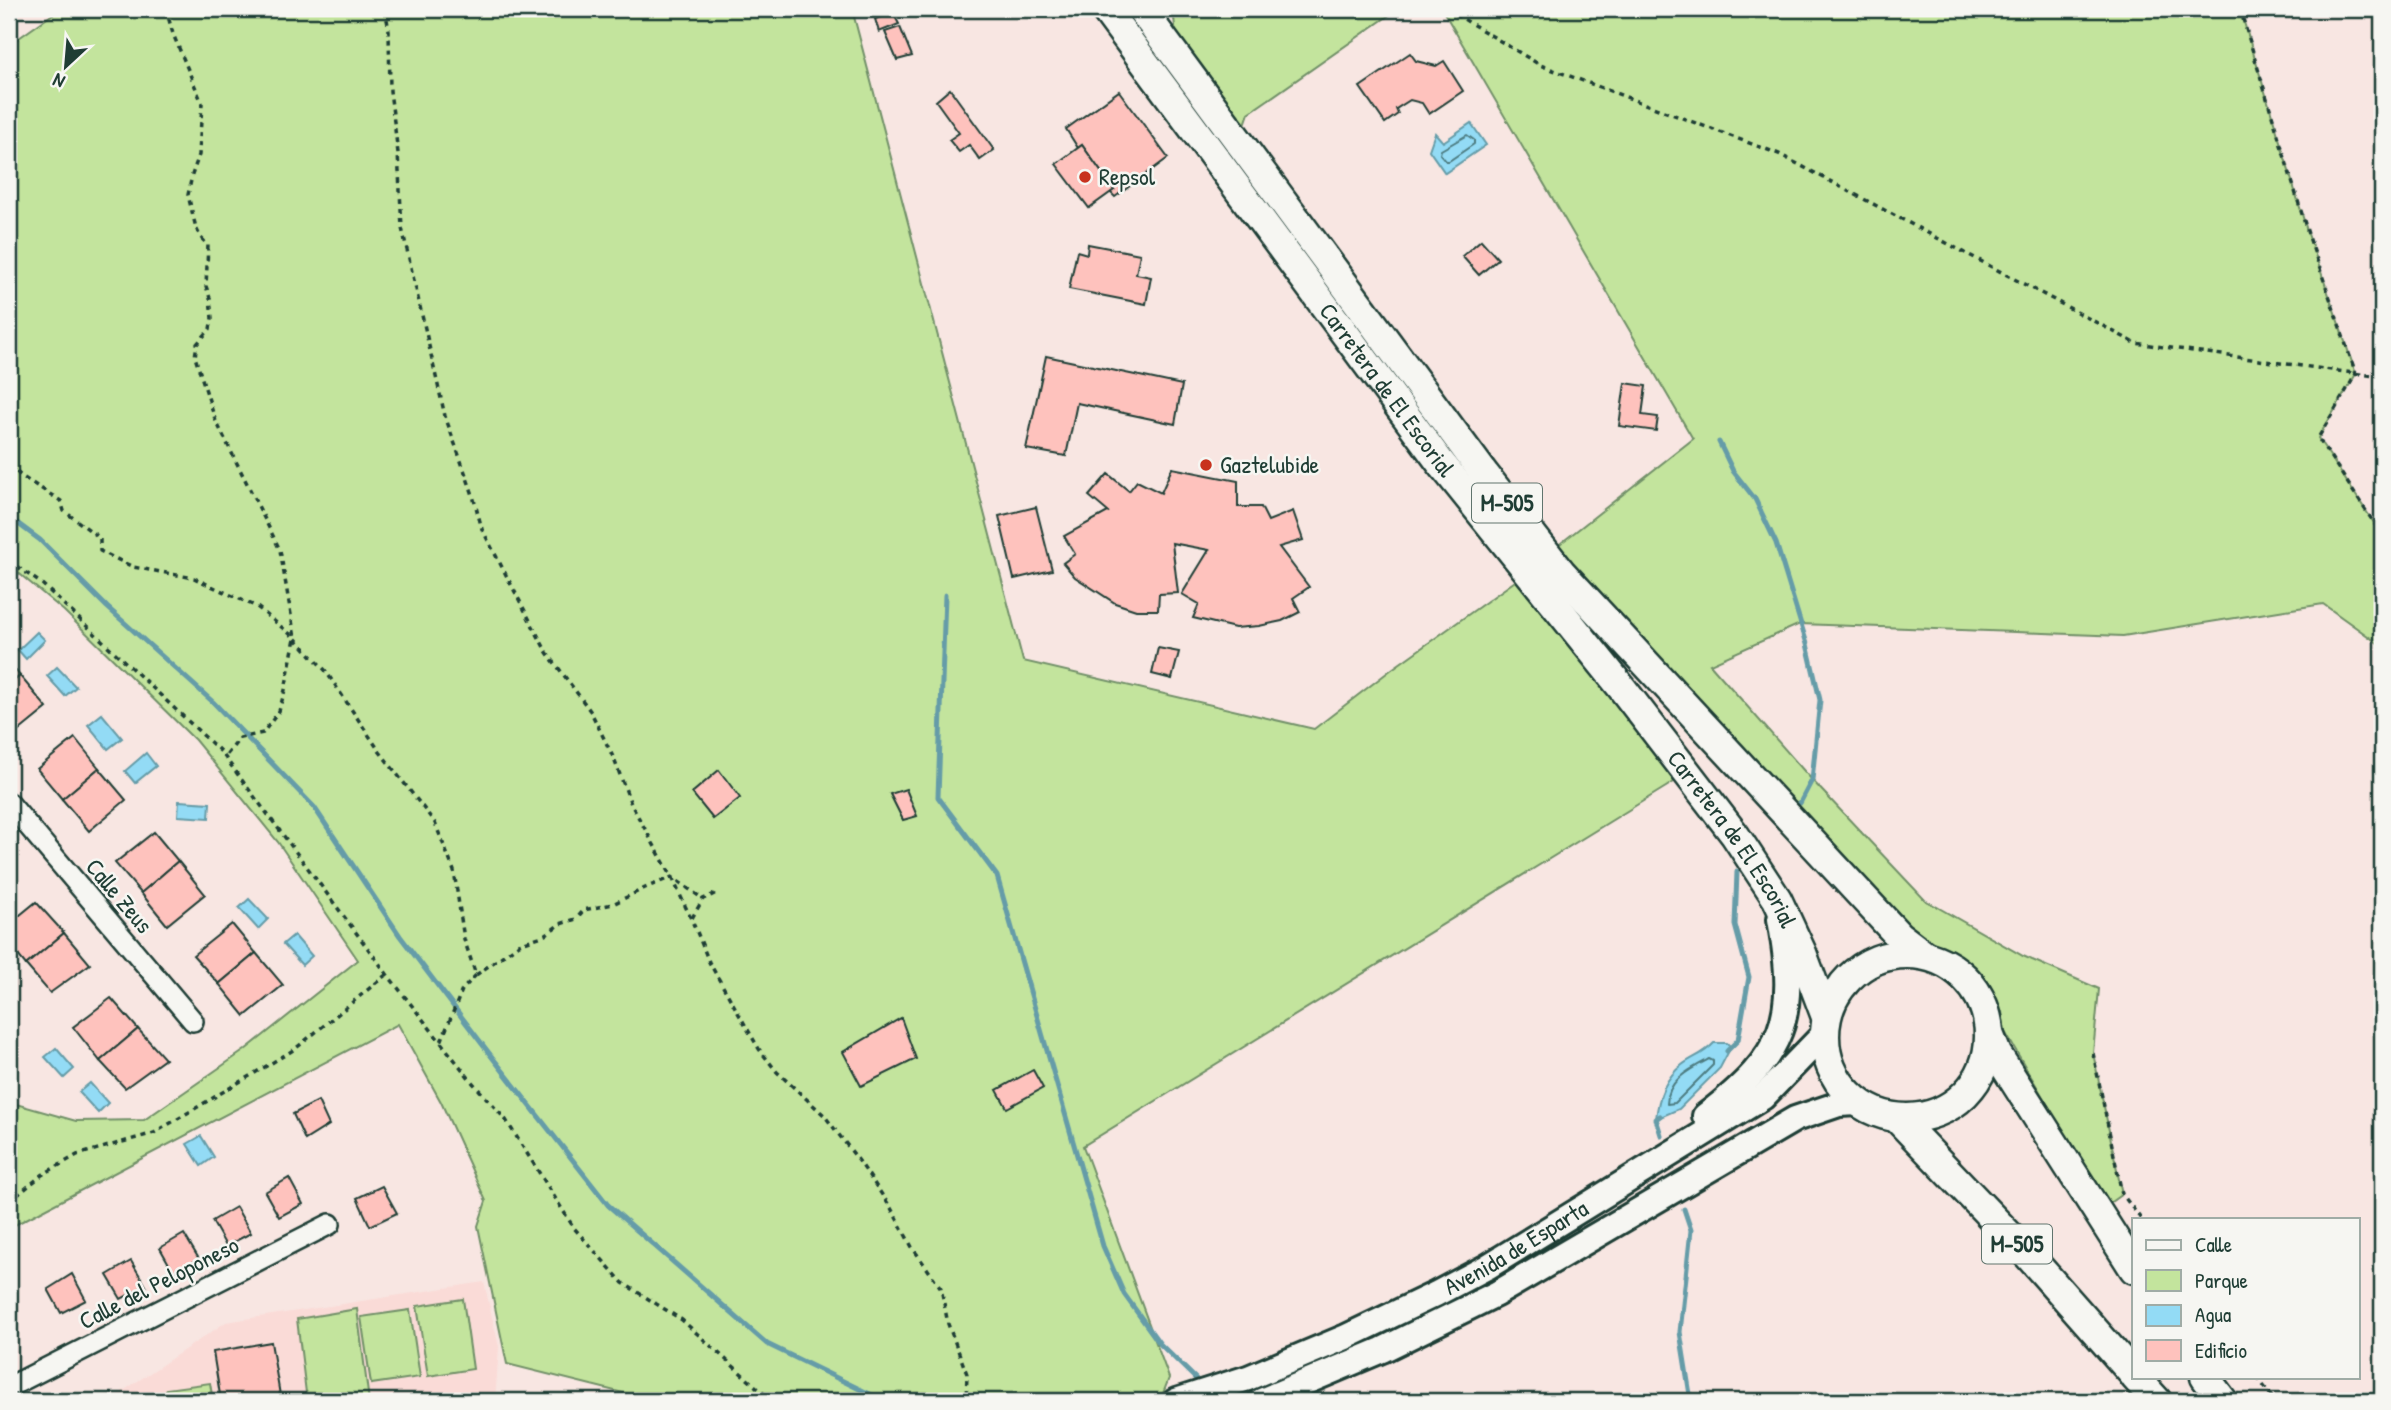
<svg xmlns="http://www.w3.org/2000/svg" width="2391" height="1410" font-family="'Patrick Hand',sans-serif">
	<rect width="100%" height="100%" fill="#f8e6e2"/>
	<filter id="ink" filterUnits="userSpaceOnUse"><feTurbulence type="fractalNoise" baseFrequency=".0143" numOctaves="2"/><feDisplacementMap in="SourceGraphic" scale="14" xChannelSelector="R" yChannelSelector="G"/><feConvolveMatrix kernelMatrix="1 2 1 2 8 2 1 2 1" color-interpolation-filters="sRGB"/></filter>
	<g filter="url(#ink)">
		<path fill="#fadbd7" d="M 484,1282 L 499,1347 L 495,1401 L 108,1401 L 226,1322 Z"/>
		<g fill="#c3e49d" stroke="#719068" stroke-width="2">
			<path d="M 60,9 L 852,9 L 1023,661 L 1314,729 L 1392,669 L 1518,579 L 1622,688 L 1674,782 L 1083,1146 L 1169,1378 L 1160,1401 L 655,1401 L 507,1364 L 478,1226 L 486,1201 L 441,1102 L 398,1024 L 9,1228 L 9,1102 L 76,1121 L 144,1120 L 245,1050 L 358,960 L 278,842 L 195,740 L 64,611 L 9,565 L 9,45 Z"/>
			<path d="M 1173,9 L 1398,9 L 1249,113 L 1239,142 L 1176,35 Z"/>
			<path d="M 1442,9 L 2240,9 L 2308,234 L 2356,374 L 2318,438 L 2382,535 L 2382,646 L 2323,604 L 2123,636 L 1800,624 L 1710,664 L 1812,780 L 1925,900 L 2023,956 L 2099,989 L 2093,1053 L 2122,1194 L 2097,1212 L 2054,1116 L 2005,1032 L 2002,1012 L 1982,1001 L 1969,981 L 1940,960 L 1924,955 L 1547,554 L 1693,439 Z"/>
			<path d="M 463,1299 L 473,1369 L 428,1376 L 417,1306 Z"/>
			<path d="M 357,1309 L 369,1401 L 307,1401 L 297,1319 Z"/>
			<path d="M 410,1310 L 420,1377 L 371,1384 L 361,1317 Z"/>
			<path d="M 210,1383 L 213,1401 L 168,1401 L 166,1389 Z"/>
		</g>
		<g fill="#93dbf5" stroke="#659ca8" stroke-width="2">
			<path d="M 1471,123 L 1486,145 L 1445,173 L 1429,150 L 1435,133 L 1443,142 Z"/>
			<path d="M 37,632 L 45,640 L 26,659 L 18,650 Z"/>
			<path d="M 57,667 L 76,687 L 65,696 L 47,676 Z"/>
			<path d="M 102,714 L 122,738 L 108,749 L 88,725 Z"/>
			<path d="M 146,753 L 156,766 L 135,783 L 125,771 Z"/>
			<path d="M 179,801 L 210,803 L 209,818 L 178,816 Z"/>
			<path d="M 249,899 L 268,919 L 258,929 L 239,908 Z"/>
			<path d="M 294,935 L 312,956 L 302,965 L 283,944 Z"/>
			<path d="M 1714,1043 L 1727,1043 L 1731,1047 L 1720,1068 L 1679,1109 L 1656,1119 C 1658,1098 1665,1078 1682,1065 C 1694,1056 1703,1055 1714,1043 Z"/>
			<path d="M 56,1048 L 74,1069 L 64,1078 L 45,1057 Z"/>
			<path d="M 90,1083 L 108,1103 L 98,1113 L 79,1092 Z"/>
			<path d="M 201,1136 L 214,1157 L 201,1166 L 187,1144 Z"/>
		</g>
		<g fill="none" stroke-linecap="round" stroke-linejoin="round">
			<g stroke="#4d7c81" stroke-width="2">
				<path d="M 1467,135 L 1474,140 L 1474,144 L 1449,161 L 1446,161 L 1440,154 L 1441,150 Z"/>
				<path d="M 1709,1059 L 1713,1061 L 1713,1065 L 1675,1103 L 1667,1104 C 1667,1080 1690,1069 1709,1059 Z"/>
			</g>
			<g stroke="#659ca8" stroke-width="5">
				<path d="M 1719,442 L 1733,471 L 1755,499 L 1776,543 L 1807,644 L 1820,700 L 1812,780 L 1800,803"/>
				<path d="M 9,517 L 40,540 L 107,607 L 213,702 L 314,807 L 400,936 L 492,1057 L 608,1205 L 767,1344 L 880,1399 L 892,1401"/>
				<path d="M 945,595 L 938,797 L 997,876 L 1103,1246 L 1124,1294 L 1160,1344 L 1196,1379"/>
				<path d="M 1727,1051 L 1738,1040 L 1749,977 L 1735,925 L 1737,872"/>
				<path d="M 1660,1116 L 1656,1119 L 1661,1135"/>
				<path d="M 1684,1209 L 1691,1230 L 1680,1332 L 1691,1401"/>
			</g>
		</g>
		<g fill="#fec2bd" stroke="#1f3d34" stroke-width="2">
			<path d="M 893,13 L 899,24 L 879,32 L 875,19 Z"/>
			<path d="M 900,27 L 912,56 L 897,60 L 885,32 Z"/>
			<path d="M 1410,53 L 1416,61 L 1436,66 L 1444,61 L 1463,91 L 1429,114 L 1422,103 L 1410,100 L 1396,109 L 1398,114 L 1385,123 L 1360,87 Z"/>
			<path d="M 950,89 L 994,150 L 980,160 L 969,145 L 959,152 L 949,140 L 959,133 L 936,101 Z"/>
			<path d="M 1119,91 L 1168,158 L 1115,197 L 1110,192 L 1114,190 L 1082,145 L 1078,148 L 1066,129 Z"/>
			<path d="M 1082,145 L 1114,190 L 1089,208 L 1056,164 Z"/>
			<path d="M 1481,240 L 1498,259 L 1479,275 L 1462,256 Z"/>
			<path d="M 1088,244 L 1140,254 L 1136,274 L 1151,277 L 1146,304 L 1069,289 L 1077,251 L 1087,254 Z"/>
			<path d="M 1046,356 L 1182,385 L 1175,424 L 1077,403 L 1066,456 L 1026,449 Z"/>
			<path d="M 1625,383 L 1646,386 L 1642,415 L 1658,417 L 1656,431 L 1619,426 Z"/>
			<path d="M 1172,468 L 1238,481 L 1238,507 L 1261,507 L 1268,521 L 1293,511 L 1303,540 L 1279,547 L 1309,587 L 1293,598 L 1300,612 L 1282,621 L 1259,626 L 1235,628 L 1193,618 L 1199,604 L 1182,594 L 1209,550 L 1172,543 L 1178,593 L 1159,594 L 1158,610 L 1136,610 L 1115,603 L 1075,577 L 1063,563 L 1075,554 L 1064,536 L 1108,512 L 1089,496 L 1108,474 L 1129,491 L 1137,481 L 1161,493 Z"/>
			<path d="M 1036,507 L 1052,570 L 1014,579 L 999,516 Z"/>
			<path d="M 1158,648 L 1179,652 L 1172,679 L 1152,674 Z"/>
			<path d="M 9,662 L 20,676 L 9,685 Z"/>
			<path d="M 20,676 L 47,708 L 9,739 L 9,685 Z"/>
			<path d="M 75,738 L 99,768 L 62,799 L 37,769 Z"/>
			<path d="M 99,768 L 126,800 L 89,831 L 62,799 Z"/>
			<path d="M 719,770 L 740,798 L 713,819 L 692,793 Z"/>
			<path d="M 906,789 L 917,816 L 903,820 L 890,794 Z"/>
			<path d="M 154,832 L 178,861 L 141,893 L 115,863 Z"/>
			<path d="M 178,861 L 205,894 L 167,925 L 141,893 Z"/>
			<path d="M 36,902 L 64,933 L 26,965 L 9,944 L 9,924 Z"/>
			<path d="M 232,924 L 256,953 L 219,984 L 193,955 Z"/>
			<path d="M 64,933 L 90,964 L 50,993 L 26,965 Z"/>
			<path d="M 256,953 L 283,985 L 245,1016 L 219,984 Z"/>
			<path d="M 111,998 L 138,1029 L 100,1061 L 73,1027 Z"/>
			<path d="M 901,1018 L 916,1059 L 861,1086 L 843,1052 Z"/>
			<path d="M 138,1029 L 165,1059 L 125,1088 L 100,1061 Z"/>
			<path d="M 1033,1070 L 1043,1088 L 1007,1108 L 997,1090 Z"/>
			<path d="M 318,1101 L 329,1125 L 305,1140 L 293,1114 Z"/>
			<path d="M 289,1178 L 303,1204 L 279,1217 L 265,1192 Z"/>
			<path d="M 382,1186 L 397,1213 L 370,1226 L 357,1198 Z"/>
			<path d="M 236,1207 L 251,1233 L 226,1246 L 212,1221 Z"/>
			<path d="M 184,1234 L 199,1259 L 174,1273 L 160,1248 Z"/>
			<path d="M 131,1261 L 146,1286 L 121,1299 L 107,1275 Z"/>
			<path d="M 72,1274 L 86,1300 L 61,1313 L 48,1289 Z"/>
			<path d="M 271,1342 L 281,1401 L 221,1401 L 213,1352 Z"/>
		</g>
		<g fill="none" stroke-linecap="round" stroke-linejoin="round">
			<defs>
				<g id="minor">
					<path d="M 9,803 L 193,1021"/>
					<path d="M 9,1385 L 17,1383 L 330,1224"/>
				</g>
				<g id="major">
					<path d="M 1705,1116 C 1786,1054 1798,1018 1780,919"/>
					<path id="s1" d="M 1176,1401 L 1248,1378 L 1346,1337 L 1436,1294 L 1487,1267 L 1763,1097 L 1824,1034"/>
					<path d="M 1261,1401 L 1382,1350 L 1496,1294 L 1795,1119 L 1839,1104 L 1858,1103"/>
				</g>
				<g id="highway">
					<path id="s2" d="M 1105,9 L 1440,462 L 1622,688 L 1735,835 L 1777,899 L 1802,953 L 1826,1017"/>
					<path d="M 1141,9 L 1485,475 L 1561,572 L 1899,936 L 1924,955"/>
					<circle cx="1907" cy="1036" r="82"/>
					<path d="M 1990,1036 L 1997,1054 L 2134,1269"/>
					<path d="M 1897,1118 L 2028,1255 L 2134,1375"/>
					<path d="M 2135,1377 L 2157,1401"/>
					<path d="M 2205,1377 L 2223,1401"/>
				</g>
			</defs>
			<use href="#minor" stroke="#1f3d34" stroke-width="24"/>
			<use href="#major" stroke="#1f3d34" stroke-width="30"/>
			<use href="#highway" stroke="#1f3d34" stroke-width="33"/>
			<g stroke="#1f3d34" stroke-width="3.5" stroke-dasharray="5 5" stroke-linecap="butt">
				<path d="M 166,9 L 173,34 L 202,103 L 199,155 L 192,175 L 188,195 L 196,228 L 201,238 L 208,245 L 206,286 L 210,298 L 212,318 L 210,329 L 197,344 L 195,357 L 215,419 L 280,550 L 295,638 L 285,690 L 279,711 L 263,733 L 240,738 L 225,757"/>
				<path d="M 385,9 L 389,30 L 390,91 L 398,153 L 402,228 L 445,416 L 472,492 L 482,529 L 546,651 L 591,712 L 614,759 L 631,804 L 672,877 L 697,932 L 709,962 L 759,1049 L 777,1072 L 824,1115 L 859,1161 L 891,1208 L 912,1247 L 941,1288 L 948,1324 L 967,1374 L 966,1401"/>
				<path d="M 1447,9 L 1540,65 L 1779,154 L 2135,343 L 2382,377"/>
				<path d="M 2240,9 L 2308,234 L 2356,374 L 2318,438 L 2382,535"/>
				<path d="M 9,465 L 21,476 L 61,501 L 64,511 L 100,538 L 100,551 L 133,567 L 194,578 L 257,607 L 295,638 L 325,670 L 380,752 L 435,823 L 454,871 L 464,939 L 476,975 L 462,990 L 441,1042"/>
				<path d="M 9,561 L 42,584 L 221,752 L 387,974 L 473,1083 L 506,1120 L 574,1228 L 623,1283 L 682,1320 L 772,1401"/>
				<path d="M 692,918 L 703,899 L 719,892"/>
				<path d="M 476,975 L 519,944 L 545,935 L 560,924 L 576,919 L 584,910 L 613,904 L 645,888 L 672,877 L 703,899"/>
				<path d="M 2093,1053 L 2122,1194 L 2141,1219"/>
				<path d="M 9,1202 L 42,1175 L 77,1155 L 154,1133 L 295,1049 L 387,974"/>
				<path d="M 2257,1377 L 2275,1401"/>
			</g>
			<use href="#minor" stroke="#f6f6f2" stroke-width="19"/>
			<use href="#major" stroke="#f6f6f2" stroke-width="24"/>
			<use href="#highway" stroke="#f6f6f2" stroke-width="28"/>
		</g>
	</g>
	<g fill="#c8321e" stroke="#f6f6f2" stroke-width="2.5">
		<circle cx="1085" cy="177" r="7"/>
		<circle cx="1206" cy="465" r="7"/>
	</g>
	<g text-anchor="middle" stroke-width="5" stroke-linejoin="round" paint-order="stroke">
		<g fill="#f6f6f2" stroke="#60746d" stroke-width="2">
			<rect x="1472" y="483.5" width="70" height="39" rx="5"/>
			<rect x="1982" y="1224.5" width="70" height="39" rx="5"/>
		</g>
		<g font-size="23" font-weight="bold" fill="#1f3d34">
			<text x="1507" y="511">M-505</text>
			<text x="2017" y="1252">M-505</text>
		</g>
		<g font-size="24" fill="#1f3d34" stroke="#f6f6f2" text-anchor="start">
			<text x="1099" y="185">Repsol</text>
			<text x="1220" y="473">Gaztelubide</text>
		</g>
		<g font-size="24" fill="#1f3d34" stroke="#f6f6f2">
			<text dy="8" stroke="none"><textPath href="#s2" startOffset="474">Carretera de El Escorial</textPath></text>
			<text dy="8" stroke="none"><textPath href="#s2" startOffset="1041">Carretera de El Escorial</textPath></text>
			<text transform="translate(119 896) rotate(50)" y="8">Calle Zeus</text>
			<text dy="8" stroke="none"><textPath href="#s1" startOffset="374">Avenida de Esparta</textPath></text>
			<text transform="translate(159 1283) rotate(-27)" y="8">Calle del Peloponeso</text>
		</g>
	</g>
	<rect width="2391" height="1410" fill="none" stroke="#f6f6f2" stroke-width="35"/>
	<rect x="18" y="18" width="2356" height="1375" fill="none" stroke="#1f3d34" stroke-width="2.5" filter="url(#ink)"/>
	<rect x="2132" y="1218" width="228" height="161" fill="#f6f6f2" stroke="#a0aca6" stroke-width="2"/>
	<rect x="2146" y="1240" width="35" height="10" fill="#f6f6f2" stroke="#a0aca6" stroke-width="2"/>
	<text x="2195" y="1252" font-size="21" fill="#1f3d34">Calle</text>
	<rect x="2146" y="1270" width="35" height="21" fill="#c3e49d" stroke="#a0aca6" stroke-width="2"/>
	<text x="2195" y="1288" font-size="21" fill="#1f3d34">Parque</text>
	<rect x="2146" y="1305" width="35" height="21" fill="#93dbf5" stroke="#a0aca6" stroke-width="2"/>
	<text x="2195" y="1322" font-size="21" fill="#1f3d34">Agua</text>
	<rect x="2146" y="1340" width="35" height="21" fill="#fec2bd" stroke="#a0aca6" stroke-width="2"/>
	<text x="2195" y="1358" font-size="21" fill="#1f3d34">Edificio</text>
	<g transform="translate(66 66) rotate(206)" stroke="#f6f6f2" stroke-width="5" paint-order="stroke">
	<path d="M0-5L12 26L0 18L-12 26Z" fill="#1f3d34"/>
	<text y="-10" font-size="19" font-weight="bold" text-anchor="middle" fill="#1f3d34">N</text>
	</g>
</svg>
